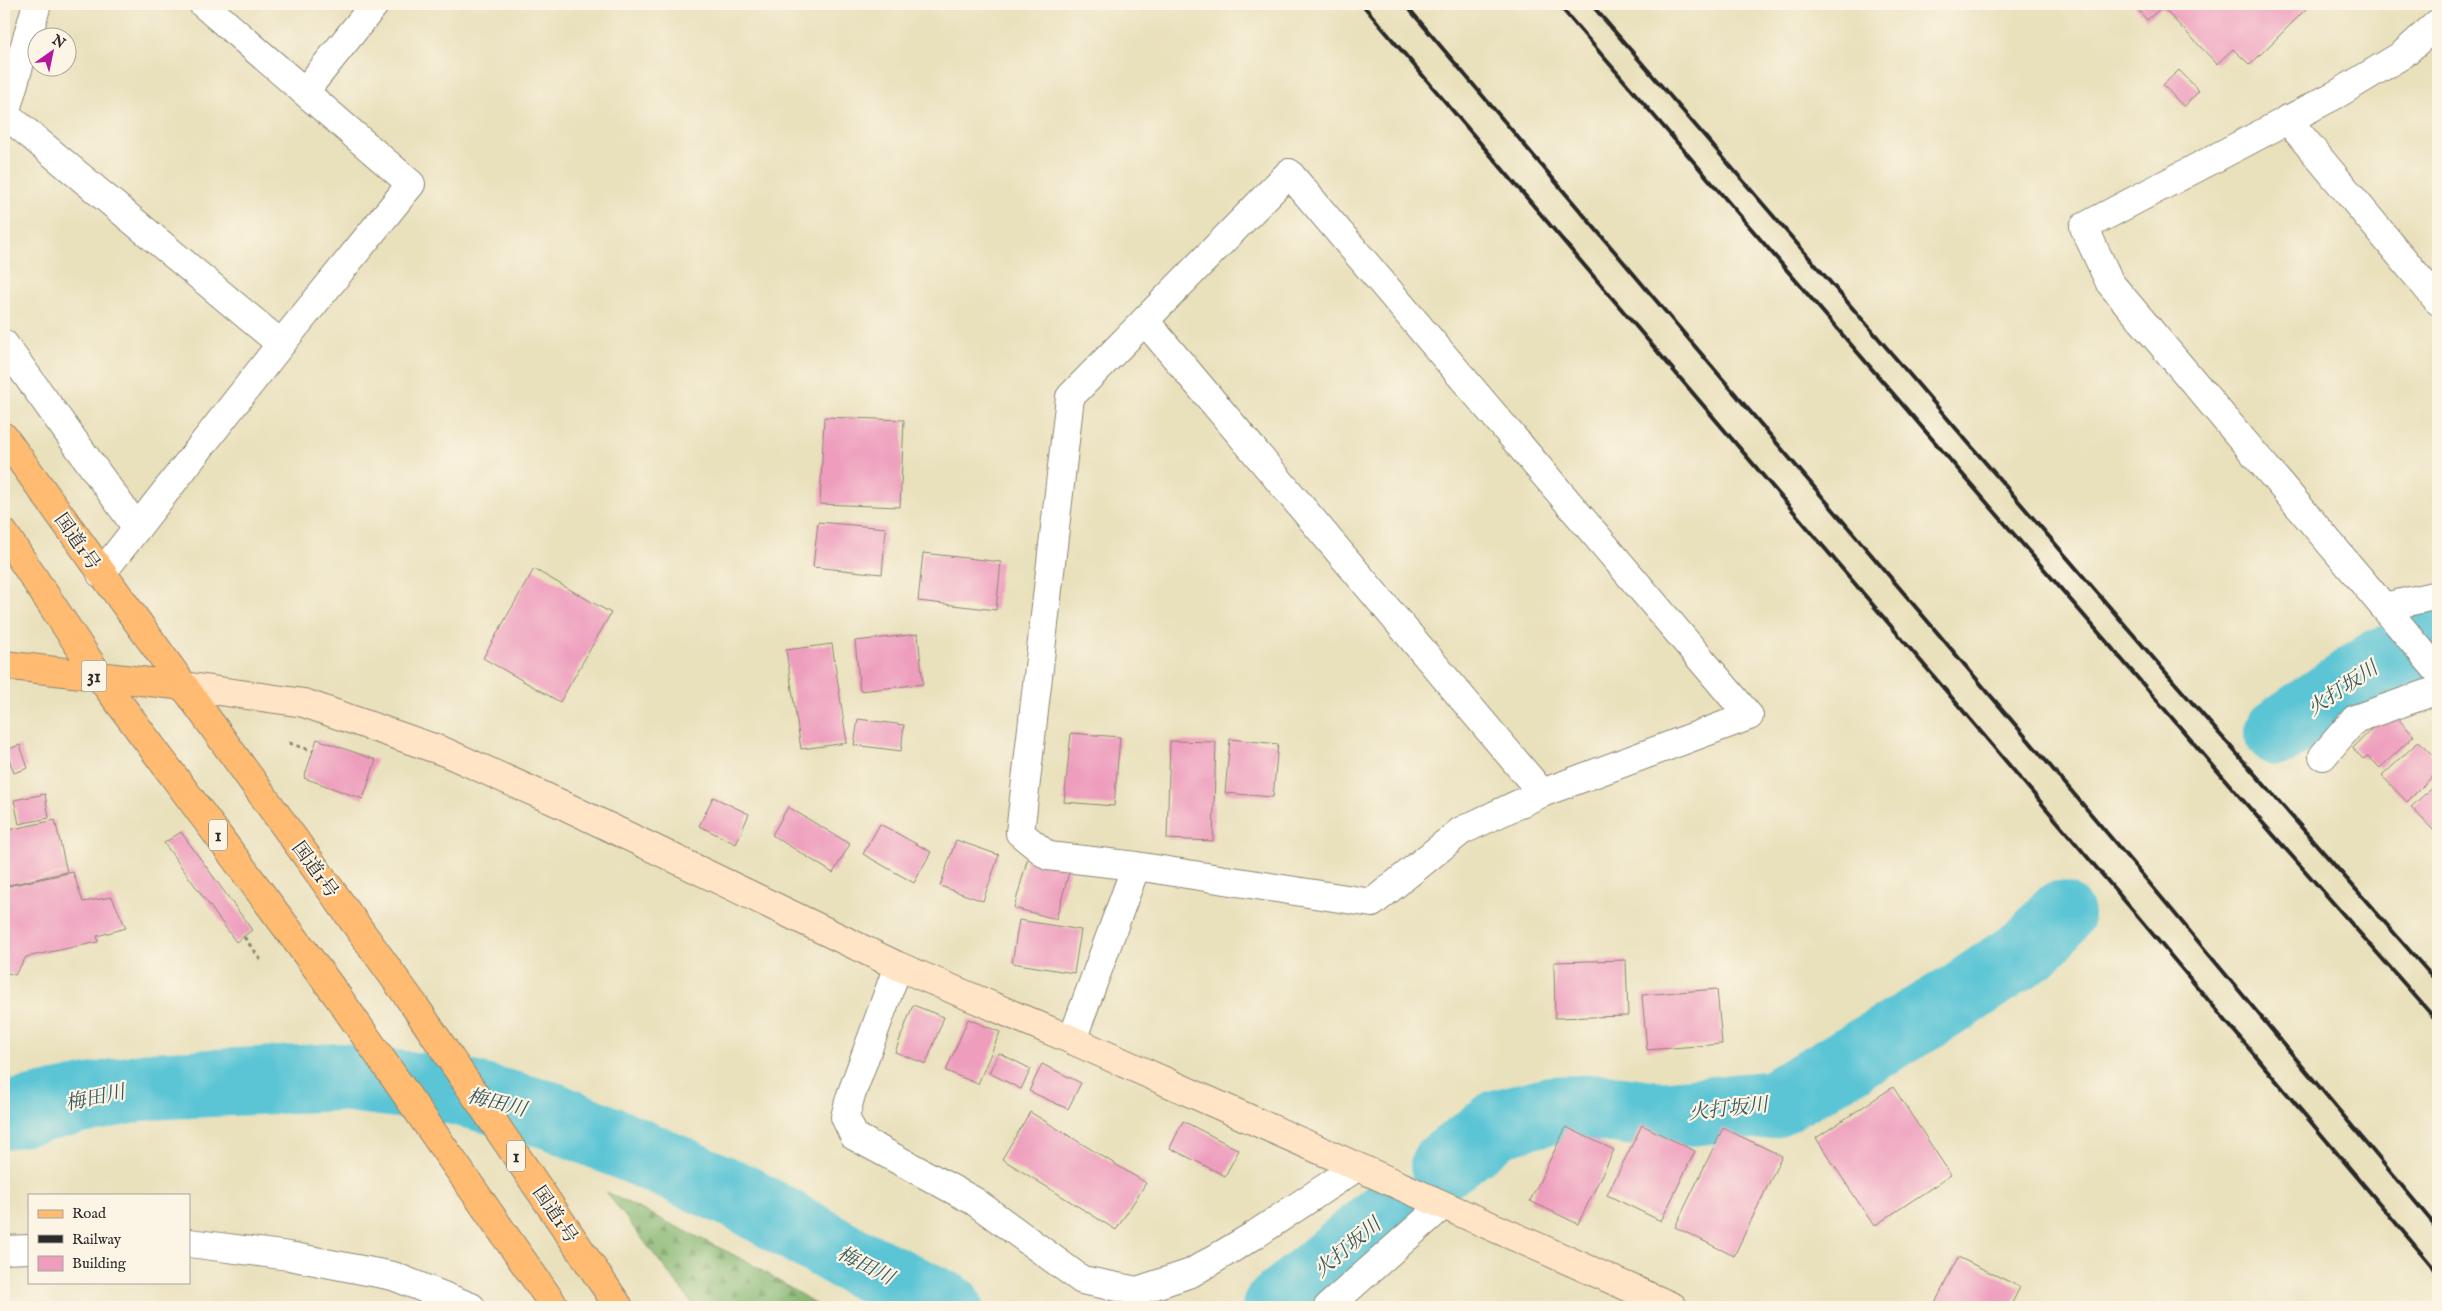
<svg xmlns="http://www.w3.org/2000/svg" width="2442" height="1311" font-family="'IM FELL English','Noto Serif JP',serif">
	<defs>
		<pattern id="forest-firs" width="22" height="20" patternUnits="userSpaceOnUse" patternTransform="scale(1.25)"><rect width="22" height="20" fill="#87b873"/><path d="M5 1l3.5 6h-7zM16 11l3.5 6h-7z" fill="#6f965f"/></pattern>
	</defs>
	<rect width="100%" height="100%" fill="#fcf5e5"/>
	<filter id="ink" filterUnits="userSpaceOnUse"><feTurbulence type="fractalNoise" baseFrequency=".02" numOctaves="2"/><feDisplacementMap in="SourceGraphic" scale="10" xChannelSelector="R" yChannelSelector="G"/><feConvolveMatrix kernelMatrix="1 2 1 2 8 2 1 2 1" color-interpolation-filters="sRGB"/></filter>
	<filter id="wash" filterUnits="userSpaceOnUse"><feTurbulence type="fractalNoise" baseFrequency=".0096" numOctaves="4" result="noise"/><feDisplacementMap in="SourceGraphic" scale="20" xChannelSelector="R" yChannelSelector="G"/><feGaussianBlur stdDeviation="1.12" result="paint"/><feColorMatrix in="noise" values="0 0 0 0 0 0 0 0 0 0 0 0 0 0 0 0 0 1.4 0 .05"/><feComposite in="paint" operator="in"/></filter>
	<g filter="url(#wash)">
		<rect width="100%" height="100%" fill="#e9e0bc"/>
		<path fill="url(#forest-firs)" stroke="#59724f" d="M 606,1192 L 746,1261 L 821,1307 L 695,1307 Z"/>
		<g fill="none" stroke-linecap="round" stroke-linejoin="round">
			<g stroke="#5bc5d5" stroke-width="68">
				<path d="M 2278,732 L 2380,662 L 2438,643"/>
				<path d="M 4,1116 L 148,1086 L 340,1077 L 455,1091 L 550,1115 L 631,1149 L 742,1198 L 852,1260 L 949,1307"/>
				<path d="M 1444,1165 L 1499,1123 L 1551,1110 L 1605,1108 L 1659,1115 L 1774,1104 L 1957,998 L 2032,947 L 2060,915"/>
				<path d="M 1276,1307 L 1395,1207"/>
			</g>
		</g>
		<g id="blocks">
			<g fill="#ee9dbd">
				<path d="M 2133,4 L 2311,4 L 2250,65 L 2233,49 L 2217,64 L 2162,7 L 2147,20 Z"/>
				<path d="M 2179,70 L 2199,91 L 2184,107 L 2163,85 Z"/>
				<path d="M 824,417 L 904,420 L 900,507 L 820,504 Z"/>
				<path d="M 818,522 L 886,528 L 882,574 L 813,567 Z"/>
				<path d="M 923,553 L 1001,562 L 996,610 L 918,601 Z"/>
				<path d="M 534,569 L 611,613 L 560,702 L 483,658 Z"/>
				<path d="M 918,634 L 923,684 L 860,691 L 855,641 Z"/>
				<path d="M 832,644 L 847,743 L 801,749 L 786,650 Z"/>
				<path d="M 2390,710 L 2414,736 L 2380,768 L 2368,756 L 2363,759 L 2353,748 Z"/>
				<path d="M 858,719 L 904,725 L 901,751 L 854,745 Z"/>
				<path d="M 1071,733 L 1120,737 L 1114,806 L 1064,802 Z"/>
				<path d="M 317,739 L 376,760 L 363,799 L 304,778 Z"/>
				<path d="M 1230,739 L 1278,744 L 1273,797 L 1225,793 Z"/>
				<path d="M 1170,741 L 1216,742 L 1213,841 L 1167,839 Z"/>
				<path d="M 2419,741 L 2438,761 L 2438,771 L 2407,802 L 2382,776 Z"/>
				<path d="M 20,745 L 28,768 L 14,773 L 6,750 Z"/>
				<path d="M 2438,782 L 2438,833 L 2437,834 L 2411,807 Z"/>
				<path d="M 45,794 L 49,818 L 19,824 L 14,800 Z"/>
				<path d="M 713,797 L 749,814 L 736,844 L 699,826 Z"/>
				<path d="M 788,807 L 850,844 L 833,873 L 772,835 Z"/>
				<path d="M 55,820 L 67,872 L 4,886 L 4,831 Z"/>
				<path d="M 880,824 L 931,852 L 914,883 L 863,854 Z"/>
				<path d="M 181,832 L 252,930 L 236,942 L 164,843 Z"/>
				<path d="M 956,840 L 999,855 L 983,901 L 940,886 Z"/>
				<path d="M 1028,857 L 1070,869 L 1056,919 L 1014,908 Z"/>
				<path d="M 73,872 L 83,902 L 112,897 L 126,928 L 97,936 L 98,942 L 26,957 L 15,975 L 4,972 L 4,887 Z"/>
				<path d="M 1019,920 L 1081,930 L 1074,973 L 1012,963 Z"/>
				<path d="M 1626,960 L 1628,1016 L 1555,1018 L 1554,962 Z"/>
				<path d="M 1717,989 L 1722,1044 L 1647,1050 L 1642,995 Z"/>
				<path d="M 913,1005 L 944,1017 L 926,1064 L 895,1052 Z"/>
				<path d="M 968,1019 L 1000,1032 L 978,1084 L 946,1071 Z"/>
				<path d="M 999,1053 L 1031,1069 L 1021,1089 L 989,1073 Z"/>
				<path d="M 1042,1064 L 1081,1083 L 1068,1109 L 1029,1091 Z"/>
				<path d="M 1893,1087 L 1951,1175 L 1874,1226 L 1816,1138 Z"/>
				<path d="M 1030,1112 L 1146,1183 L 1116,1230 L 1002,1159 Z"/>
				<path d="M 1183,1121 L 1239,1150 L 1225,1176 L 1170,1148 Z"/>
				<path d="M 1642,1125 L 1695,1151 L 1661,1221 L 1607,1195 Z"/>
				<path d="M 1566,1127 L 1614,1150 L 1578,1224 L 1530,1201 Z"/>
				<path d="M 1723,1128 L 1782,1156 L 1734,1256 L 1675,1227 Z"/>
				<path d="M 1958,1257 L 2020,1287 L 2010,1307 L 1933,1307 Z"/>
			</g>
		</g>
	</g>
	<g filter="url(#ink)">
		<use href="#blocks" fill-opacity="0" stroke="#8a8674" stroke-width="1"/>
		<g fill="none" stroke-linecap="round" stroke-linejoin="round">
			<defs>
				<g id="street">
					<path d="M 2438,23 L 2402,55 L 2339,93 L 2084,227 L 2110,283 L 2438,671"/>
					<path d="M 305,91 L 375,4"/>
					<path d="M 5,114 L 281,344"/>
					<path d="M 4,117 L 37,4"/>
					<path d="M 2287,119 L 2438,301"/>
					<path d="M 1145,321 L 1542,793"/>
					<path d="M 4,344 L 137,528"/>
					<path d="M 101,574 L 281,344 L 411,184 L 203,4"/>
					<path d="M 2384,607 L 2438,595"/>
					<path d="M 2323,756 L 2355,719 L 2438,690"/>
					<path d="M 898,966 L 850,1098 L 845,1117 L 854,1136 L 974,1201 L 1082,1280 L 1137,1291 L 1191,1273 L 1253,1236 L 1355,1168"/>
					<path d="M 1072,1040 L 1136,866 L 1048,856 L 1020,833 L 1070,397 L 1289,173 L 1749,716 L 1542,793 L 1461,831 L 1372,903 L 1136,866"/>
					<path d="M 189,1243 L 289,1256 L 393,1276 L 471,1307"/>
					<path d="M 4,1250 L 29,1249"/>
					<path d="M 1328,1307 L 1442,1206"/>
				</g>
				<path id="secondary" d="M 184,686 L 304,703 L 445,752 L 561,804 L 898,966 L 1072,1040 L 1673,1307"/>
				<path id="primary" d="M 4,665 L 184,686"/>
				<g id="highway">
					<path d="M 4,437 L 414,1005 L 619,1307"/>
					<path d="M 4,533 L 99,676 L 336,994 L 555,1307"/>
				</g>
			</defs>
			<use href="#street" stroke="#8a8674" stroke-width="30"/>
			<use href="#secondary" stroke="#8a8674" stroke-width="30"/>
			<use href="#primary" stroke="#8a8674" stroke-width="30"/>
			<use href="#highway" stroke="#8a8674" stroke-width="30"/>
			<g stroke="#8a8674" stroke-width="3" stroke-dasharray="4 4" stroke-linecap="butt">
				<path d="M 289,743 L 313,751"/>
				<path d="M 244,937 L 261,960"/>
			</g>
			<use href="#street" stroke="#fff" stroke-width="28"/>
			<use href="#secondary" stroke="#ffe4c6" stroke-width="28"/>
			<use href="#primary" stroke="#febb71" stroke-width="28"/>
			<use href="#highway" stroke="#febb71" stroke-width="28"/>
			<g stroke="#2b2b2b" stroke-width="4">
				<path d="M 1362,4 L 2129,906 L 2438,1273"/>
				<path d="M 1405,4 L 2151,885 L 2438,1229"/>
				<path d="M 1558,4 L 2240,797 L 2438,1022"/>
				<path d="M 1591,4 L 2174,682 L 2438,983"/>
			</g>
		</g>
	</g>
	<g text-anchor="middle" stroke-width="4.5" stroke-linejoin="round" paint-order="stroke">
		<g fill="#fcf5e5" stroke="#6a6863" stroke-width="1">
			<rect x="81.5" y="660.5" width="25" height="31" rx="4"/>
			<rect x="209" y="819.5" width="18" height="31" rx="4"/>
			<rect x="507" y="1140.5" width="18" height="31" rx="4"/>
		</g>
		<g font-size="18" font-weight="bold" fill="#2b2b2b">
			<text x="94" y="682">31</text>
			<text x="218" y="841">1</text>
			<text x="516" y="1162">1</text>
		</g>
		<g font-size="19" fill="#2b2b2b" stroke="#fcf5e5">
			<text transform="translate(78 541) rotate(55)" y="7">国道1号</text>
			<text transform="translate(316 869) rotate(54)" y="7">国道1号</text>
			<text transform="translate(556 1214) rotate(56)" y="7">国道1号</text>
		</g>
		<g font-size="20" font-style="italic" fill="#39595e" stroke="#fcf5e5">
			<text transform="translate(2342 688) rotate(-34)" y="7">火打坂川</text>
			<text transform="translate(95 1097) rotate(-12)" y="7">梅田川</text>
			<text transform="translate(497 1102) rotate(14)" y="7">梅田川</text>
			<text transform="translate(1728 1108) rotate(-6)" y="7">火打坂川</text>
			<text transform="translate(1347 1247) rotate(-40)" y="7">火打坂川</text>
			<text transform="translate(866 1265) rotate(27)" y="7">梅田川</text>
		</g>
	</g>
	<rect width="2442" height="1311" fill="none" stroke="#fcf5e5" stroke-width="20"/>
	<rect x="28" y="1194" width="162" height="90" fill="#fcf5e5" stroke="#a8a49b"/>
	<rect x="38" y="1210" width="25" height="8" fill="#febb71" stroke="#a8a49b"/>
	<text x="72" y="1218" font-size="15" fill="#2b2b2b">Road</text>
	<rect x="38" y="1235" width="25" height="8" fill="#2b2b2b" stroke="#a8a49b"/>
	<text x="72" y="1244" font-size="15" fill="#2b2b2b">Railway</text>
	<rect x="38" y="1256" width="25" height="15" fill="#ee9dbd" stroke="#a8a49b"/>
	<text x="72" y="1268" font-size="15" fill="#2b2b2b">Building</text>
	<g transform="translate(52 52) rotate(33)"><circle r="24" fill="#fcf5e5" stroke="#a8a49b"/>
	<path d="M0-4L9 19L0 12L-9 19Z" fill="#b5179e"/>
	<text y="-8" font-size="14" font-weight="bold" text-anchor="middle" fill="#2b2b2b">N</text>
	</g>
</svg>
